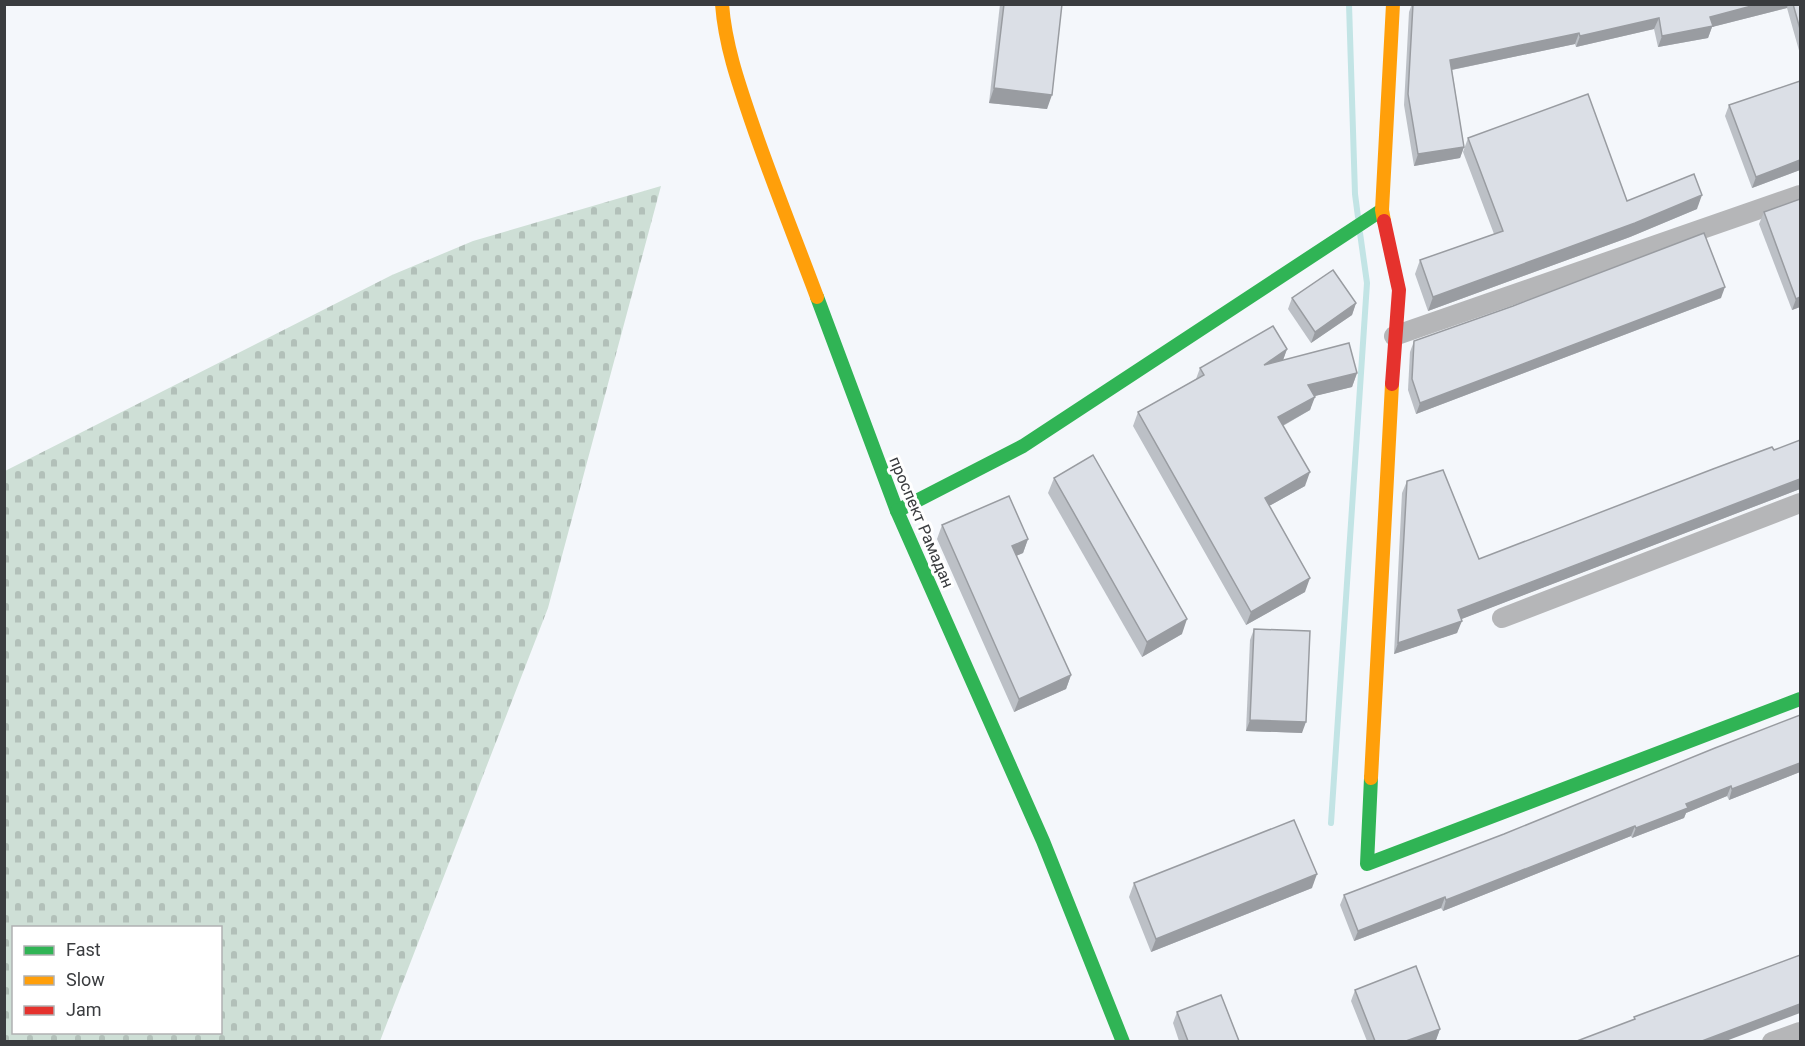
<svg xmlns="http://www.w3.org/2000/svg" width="1805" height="1046" font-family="Roboto,sans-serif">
	<defs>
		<pattern id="cemetery-stones" width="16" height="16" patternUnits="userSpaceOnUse" patternTransform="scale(1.5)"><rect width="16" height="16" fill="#cedfd6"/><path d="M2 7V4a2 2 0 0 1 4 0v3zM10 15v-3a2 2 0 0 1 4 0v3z" fill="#b2c0b9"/></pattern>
	</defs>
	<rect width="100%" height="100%" fill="#f4f7fb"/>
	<path fill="url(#cemetery-stones)" fill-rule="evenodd" d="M 661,186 L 548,608 L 380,1041 L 5,1041 L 5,471 L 392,275 L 473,241 ZM 14,928 L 220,928 L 220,1032 L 14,1032 Z"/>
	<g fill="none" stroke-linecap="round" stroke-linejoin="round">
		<g stroke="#c2e4e5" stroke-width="6">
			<path d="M 1349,4 L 1355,194 L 1358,217"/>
			<path d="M 1331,823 L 1367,283 L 1360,233"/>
		</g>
		<g stroke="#b5b6b8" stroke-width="20">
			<path d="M 1394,336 L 1800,195"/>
			<path d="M 1502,618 L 1800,503"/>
			<path d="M 1772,1042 L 1800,1032"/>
		</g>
		<g stroke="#30b455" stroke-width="14">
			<path d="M 817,297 L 897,511 L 1043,841 L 1123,1042"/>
			<path d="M 897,511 L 1023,446 L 1382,210"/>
			<path d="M 1371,778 L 1367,864 L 1800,699"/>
		</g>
		<g stroke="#ff9f0a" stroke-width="14">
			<path d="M 722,4 C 725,44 738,82 751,120 C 771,179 795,238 817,297"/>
			<path d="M 1384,221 L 1382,210 L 1393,4"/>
			<path d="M 1371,778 L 1392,384"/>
		</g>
		<path stroke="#e5322d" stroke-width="14" d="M 1384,221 L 1399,290 L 1392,384"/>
	</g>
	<g fill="#bcc0c6">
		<path d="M 1000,4 L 1062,4 L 1047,109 L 989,103 Z"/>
		<path d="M 1412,4 L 1800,4 L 1800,54 L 1787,8 L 1712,27 L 1708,38 L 1658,47 L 1654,29 L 1576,47 L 1575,44 L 1452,70 L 1464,147 L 1460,158 L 1414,166 L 1404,105 L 1409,12 Z"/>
		<path d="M 1800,81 L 1800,170 L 1752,188 L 1725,116 L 1729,105 Z"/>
		<path d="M 1468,138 L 1627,201 L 1697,209 L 1630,237 L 1428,311 L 1415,274 L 1420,260 L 1494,234 L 1463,152 Z"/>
		<path d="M 1764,212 L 1800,307 L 1792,310 L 1759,224 Z"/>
		<path d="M 1292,298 L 1356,303 L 1352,315 L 1311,343 L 1288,309 Z"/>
		<path d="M 1721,298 L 1416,414 L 1408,390 L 1410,352 L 1414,341 Z"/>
		<path d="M 1287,349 L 1283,360 L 1357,373 L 1352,387 L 1314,396 L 1310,410 L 1283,426 L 1305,486 L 1269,506 L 1305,592 L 1246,625 L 1133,426 L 1138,412 L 1196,379 L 1200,368 Z"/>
		<path d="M 1774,450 L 1800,489 L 1461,619 L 1457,633 L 1394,654 L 1402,493 L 1407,481 L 1479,559 Z"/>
		<path d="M 1054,478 L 1182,634 L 1142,657 L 1048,493 Z"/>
		<path d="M 942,525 L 1028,539 L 1023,553 L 1016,556 L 1071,675 L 1066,689 L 1014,712 L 937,539 Z"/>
		<path d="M 1254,629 L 1302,733 L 1246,731 L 1250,640 Z"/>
		<path d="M 1800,716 L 1800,772 L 1729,800 L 1727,796 L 1686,813 L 1684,818 L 1632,838 L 1631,836 L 1443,911 L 1441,908 L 1354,941 L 1340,905 L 1344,895 L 1504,834 Z"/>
		<path d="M 1134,883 L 1312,888 L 1151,952 L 1129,897 Z"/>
		<path d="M 1355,990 L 1440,1029 L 1436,1040 L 1431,1041 L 1367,1041 L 1351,1001 Z"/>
		<path d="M 1177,1012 L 1239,1041 L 1179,1041 L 1173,1023 Z"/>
	</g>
	<g fill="#999ca1">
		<path d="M 1759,4 L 1788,4 L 1787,8 L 1712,27 L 1708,38 L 1658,47 L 1662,36 L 1710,17 Z"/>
		<path d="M 1659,18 L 1654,29 L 1576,47 L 1580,36 Z"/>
		<path d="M 1579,33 L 1575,44 L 1446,71 L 1450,60 Z"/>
		<path d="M 994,88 L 1052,95 L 1047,109 L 989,103 Z"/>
		<path d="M 1464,147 L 1460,158 L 1414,166 L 1418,154 Z"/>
		<path d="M 1800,160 L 1800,170 L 1752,188 L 1756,177 Z"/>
		<path d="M 1702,195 L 1697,209 L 1630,237 L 1428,311 L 1433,297 Z"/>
		<path d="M 1725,287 L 1721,298 L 1416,414 L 1420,403 Z"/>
		<path d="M 1800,297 L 1800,307 L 1792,310 L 1796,299 Z"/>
		<path d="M 1356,303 L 1352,315 L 1311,343 L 1315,332 Z"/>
		<path d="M 1287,349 L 1282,363 L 1264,365 Z"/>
		<path d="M 1357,373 L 1352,387 L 1303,399 L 1308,385 Z"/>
		<path d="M 1315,397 L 1310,410 L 1273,431 L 1278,417 Z"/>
		<path d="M 1310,472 L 1305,486 L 1260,511 L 1265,498 Z"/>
		<path d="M 1800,479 L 1800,489 L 1454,622 L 1458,610 Z"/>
		<path d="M 1028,539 L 1023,553 L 1007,560 L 1012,546 Z"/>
		<path d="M 1310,578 L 1305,592 L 1246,625 L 1251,612 Z"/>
		<path d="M 1187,619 L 1182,634 L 1142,657 L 1147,642 Z"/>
		<path d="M 1462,621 L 1457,633 L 1394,654 L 1398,643 Z"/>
		<path d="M 1071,675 L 1066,689 L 1014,712 L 1019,699 Z"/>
		<path d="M 1250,720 L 1306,722 L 1302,733 L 1246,731 Z"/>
		<path d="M 1800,763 L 1800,772 L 1729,800 L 1732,789 Z"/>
		<path d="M 1731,786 L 1727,796 L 1686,813 L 1684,818 L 1632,838 L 1636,828 L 1686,804 Z"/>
		<path d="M 1635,826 L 1631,836 L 1443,911 L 1446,900 Z"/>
		<path d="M 1317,874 L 1312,888 L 1151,952 L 1156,939 Z"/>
		<path d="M 1445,897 L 1441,908 L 1354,941 L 1358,931 Z"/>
		<path d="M 1800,1004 L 1800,1013 L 1726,1041 L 1702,1041 Z"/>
		<path d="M 1440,1029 L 1436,1040 L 1431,1041 L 1406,1041 Z"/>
	</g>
	<g fill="#dbdfe6" stroke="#999ca1" stroke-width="1.5">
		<path d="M 1004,4 L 1062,4 L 1052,95 L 994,88 Z"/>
		<path d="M 1413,4 L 1759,4 L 1710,17 L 1713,26 L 1662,36 L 1659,18 L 1580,36 L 1579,33 L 1450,60 L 1464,147 L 1418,154 L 1408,94 Z"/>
		<path d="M 1793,4 L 1800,4 L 1800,29 Z"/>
		<path d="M 1800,81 L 1800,160 L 1756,177 L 1729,105 Z"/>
		<path d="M 1588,94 L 1627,201 L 1694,174 L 1702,195 L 1635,223 L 1433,297 L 1420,260 L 1503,231 L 1468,138 Z"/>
		<path d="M 1800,199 L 1800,297 L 1796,299 L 1764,212 Z"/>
		<path d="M 1704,233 L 1725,287 L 1420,403 L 1412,379 L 1414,341 L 1513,306 Z"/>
		<path d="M 1333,270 L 1356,303 L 1315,332 L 1292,298 Z"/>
		<path d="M 1273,326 L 1287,349 L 1264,365 L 1349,343 L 1357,373 L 1308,385 L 1315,397 L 1278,417 L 1310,472 L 1265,498 L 1310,578 L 1251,612 L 1138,412 L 1204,375 L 1200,368 Z"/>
		<path d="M 1800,440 L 1800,479 L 1458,610 L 1462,621 L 1398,643 L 1407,481 L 1443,470 L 1479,559 L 1713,469 L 1772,447 L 1774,450 Z"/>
		<path d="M 1093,455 L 1187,619 L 1147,642 L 1054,478 Z"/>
		<path d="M 1009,496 L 1028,539 L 1012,546 L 1071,675 L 1019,699 L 942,525 Z"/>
		<path d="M 1254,629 L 1310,631 L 1306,722 L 1250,720 Z"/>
		<path d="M 1800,715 L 1800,763 L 1732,789 L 1731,786 L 1686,804 L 1688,808 L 1636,828 L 1635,826 L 1446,900 L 1445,897 L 1358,931 L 1344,895 L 1504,834 L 1715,748 Z"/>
		<path d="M 1294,820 L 1317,874 L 1156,939 L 1134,883 Z"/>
		<path d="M 1800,955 L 1800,1004 L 1702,1041 L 1577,1041 L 1635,1019 L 1634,1017 Z"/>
		<path d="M 1416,966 L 1440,1029 L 1406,1041 L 1375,1041 L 1355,990 Z"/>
		<path d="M 1221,995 L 1239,1041 L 1188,1041 L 1177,1012 Z"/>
	</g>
	<g text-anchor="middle" stroke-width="6" stroke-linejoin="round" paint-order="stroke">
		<g font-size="16" fill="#3a3c3f" stroke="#fff">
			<text transform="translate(922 522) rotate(67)" y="6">проспект Рамадан</text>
		</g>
	</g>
	<rect width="1805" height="1046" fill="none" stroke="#3a3c3f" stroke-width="12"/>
	<rect x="12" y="926" width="210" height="108" fill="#ffffff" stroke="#b0b1b2" stroke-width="1.5"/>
	<rect x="24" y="946" width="30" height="9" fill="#30b455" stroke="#b0b1b2" stroke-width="1.5"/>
	<text x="66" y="956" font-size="18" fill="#3a3c3f">Fast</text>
	<rect x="24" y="976" width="30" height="9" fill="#ff9f0a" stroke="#b0b1b2" stroke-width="1.5"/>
	<text x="66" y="986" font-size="18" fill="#3a3c3f">Slow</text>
	<rect x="24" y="1006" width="30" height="9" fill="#e5322d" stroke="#b0b1b2" stroke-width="1.5"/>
	<text x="66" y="1016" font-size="18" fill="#3a3c3f">Jam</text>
</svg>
